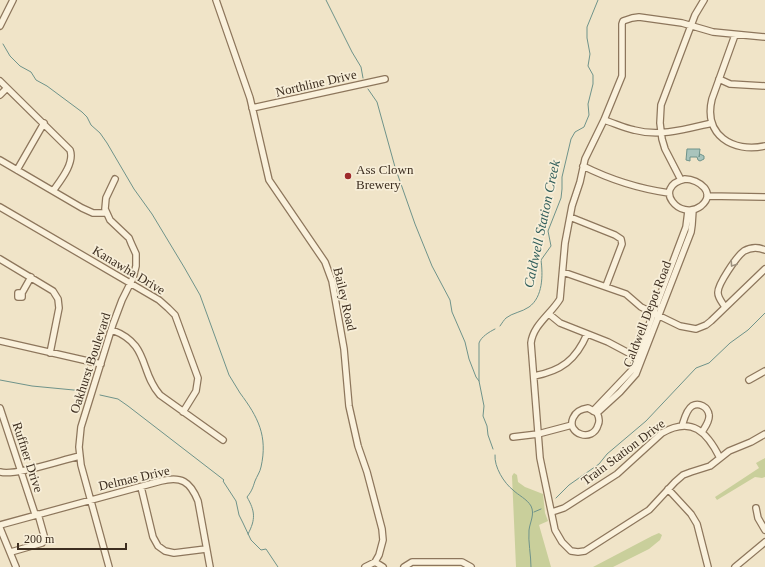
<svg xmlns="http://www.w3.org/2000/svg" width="765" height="567" font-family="'Times New Roman',serif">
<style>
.green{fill:#c9cf9b}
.water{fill:#a9c4bc;stroke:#6f938a}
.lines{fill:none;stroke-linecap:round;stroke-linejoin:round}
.stream{stroke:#6f938a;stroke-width:1}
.minor-casing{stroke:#8d765c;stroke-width:8}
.minor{stroke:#faf1dc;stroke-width:5.5}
.oneway{stroke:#9c907e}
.poi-dot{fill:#9e2a2b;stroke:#f7eed8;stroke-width:1.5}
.labels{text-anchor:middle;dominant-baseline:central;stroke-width:3.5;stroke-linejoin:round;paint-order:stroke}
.street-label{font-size:13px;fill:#3d2e20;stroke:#f7eed8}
.poi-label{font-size:13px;fill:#3d2e20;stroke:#f7eed8;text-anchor:start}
.water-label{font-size:14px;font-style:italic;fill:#2f5d5a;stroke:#f7eed8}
</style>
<rect width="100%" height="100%" fill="#f0e4c8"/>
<path class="green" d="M765,458V477L762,478L755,477L717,500L715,497L759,468L756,463Z
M514,473L517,475L518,482L525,487L543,494L545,513L548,521L539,525L551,567H516L512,476Z
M659,533L662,535L660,540L649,549L613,567H593L652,536Z"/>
<path class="water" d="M687,149H700L699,157L700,154L704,156V159L700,161L698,160L697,157H690V161L686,160Z"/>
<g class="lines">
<path class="stream" d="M326,0L352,52L361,67L363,78
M3,44L10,56L20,66L31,72L36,80L47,86L82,112L87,117L91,125L100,133L107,143L134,189L152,214L184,267L200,295L229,375C233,381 236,387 240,393C258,417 268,436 261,467C260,472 257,476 255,481C253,487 252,491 247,497C255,511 256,519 248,534
M368,89L377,102L395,167L415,224L432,266L450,300L452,312L465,342L469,359L476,377L479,381
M500,326C502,323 504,320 506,318C512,313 522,312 529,307C543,297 543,275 541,260L551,246L548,231L561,198L562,189V177L571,139L575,132L584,127L589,115L588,104L593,84V75L588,66L590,54L587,38V27L598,0
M0,380L32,386L84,391
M100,395L118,399L128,406L224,480L223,481L236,501L239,515L243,523L251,540L261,550L266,549L278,567
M493,449L488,435L487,426L483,416L484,406L479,381V343C481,337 489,332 495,329
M495,455C494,467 504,483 513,490C518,495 527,499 531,506C535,514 530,522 529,530C528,542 531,555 531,567
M556,498L569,485L599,464L607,454L646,421L696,368L709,363L730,343L748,330L765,313
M534,512L541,509"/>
<g class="minor-casing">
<path id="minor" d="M216,0L250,98L269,180L325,262L332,281L344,349L349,406L358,446L367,472L382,529L383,540L379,555L375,562L365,567
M0,26L13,0
M735,35L712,99C703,135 733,153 765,146
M765,37L713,32L682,23L639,17L632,18L623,21L622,24V76L604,120L585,159L580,182L572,206L565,243L560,299C551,314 533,325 531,343L540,458L555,530L562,542L571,551L578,552L585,551L649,510L675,482L683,475L691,472L710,466L729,451L751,442L765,434
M719,79L730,84L765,86
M0,81L70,150C75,163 60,181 53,191
M0,95L7,88
M252,108L385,79
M604,120C614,123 624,128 634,130C660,137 686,129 712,123
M0,160L82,208L93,213H106
M583,166C609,179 641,189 669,193
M17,170L44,123
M685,179C699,179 717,193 701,206C680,222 651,187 685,179Z
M681,180L665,149L662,139L660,123L661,105L695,15L704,0
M707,196L765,197
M0,207L159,300L168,308L175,315L198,378L196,391L183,412
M570,217L615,235L621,239L622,244L606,286
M0,259L53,291L58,299L59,308L50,353
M563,272L626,294L641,307L680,326L696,329L706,325L711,321L765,269
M22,293V297H18V293H22L31,277
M725,307C722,302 718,298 718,293C717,285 737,256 744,251C751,247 758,247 765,250
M549,314L560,323L608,342L640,359
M112,330C150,344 139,371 160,395L223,440
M0,341L101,364
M534,376C561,371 576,360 587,334
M749,380L765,371
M0,408L35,514
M588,408L597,413C599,417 600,421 598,425C593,443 566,434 573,418C576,411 581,409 588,408Z
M593,411L632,370L686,227L688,211
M597,413L620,392L636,374L691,232L692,225L693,210
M682,426C684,420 686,410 692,406C699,402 708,407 709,415C710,421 705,427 702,432
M513,437L538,434L572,425
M0,472C16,476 61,460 80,456
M141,487L153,537L158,546L165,551L174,553L206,549
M668,489L691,514L697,524L708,567
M756,508L758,518L765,530
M552,512L564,508L617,474L662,433C692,416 707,432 720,458
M0,525L161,481C181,476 190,481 198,501L210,567
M0,528L16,567
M11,552L42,543L45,539L38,514
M375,562L383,567
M109,567L81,465L79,447L81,427L113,324L122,300L133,278L136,266V254L131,243L129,238L110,220L105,209L106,198L115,179
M404,567L412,562H462L471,567
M735,567L765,542"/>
</g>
<use href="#minor" class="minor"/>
</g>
<defs><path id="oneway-chevron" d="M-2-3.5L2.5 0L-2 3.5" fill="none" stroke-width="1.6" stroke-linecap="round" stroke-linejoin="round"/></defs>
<use class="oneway" href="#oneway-chevron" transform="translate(733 264) rotate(124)"/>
<circle class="poi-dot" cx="348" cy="176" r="4"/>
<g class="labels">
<g class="street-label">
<text transform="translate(316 83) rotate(-13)">Northline Drive</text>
<text transform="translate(129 270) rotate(31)">Kanawha Drive</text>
<text transform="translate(345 299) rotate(77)">Bailey Road</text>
<text transform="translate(647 314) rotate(-69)">Caldwell Depot Road</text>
<text transform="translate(90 363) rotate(-72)">Oakhurst Boulevard</text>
<text transform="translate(623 452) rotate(-37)">Train Station Drive</text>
<text transform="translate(28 457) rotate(72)">Ruffner Drive</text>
<text transform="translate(134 478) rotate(-13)">Delmas Drive</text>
</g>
<g class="poi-label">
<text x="356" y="169">Ass Clown<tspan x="356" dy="15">Brewery</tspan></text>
</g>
<g class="water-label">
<text transform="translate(542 224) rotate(-78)">Caldwell Station Creek</text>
</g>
</g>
<path d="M18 543v6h108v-6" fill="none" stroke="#3d2e20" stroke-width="2"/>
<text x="24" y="543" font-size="12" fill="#3d2e20" stroke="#f7eed8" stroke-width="3" paint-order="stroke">200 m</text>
</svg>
